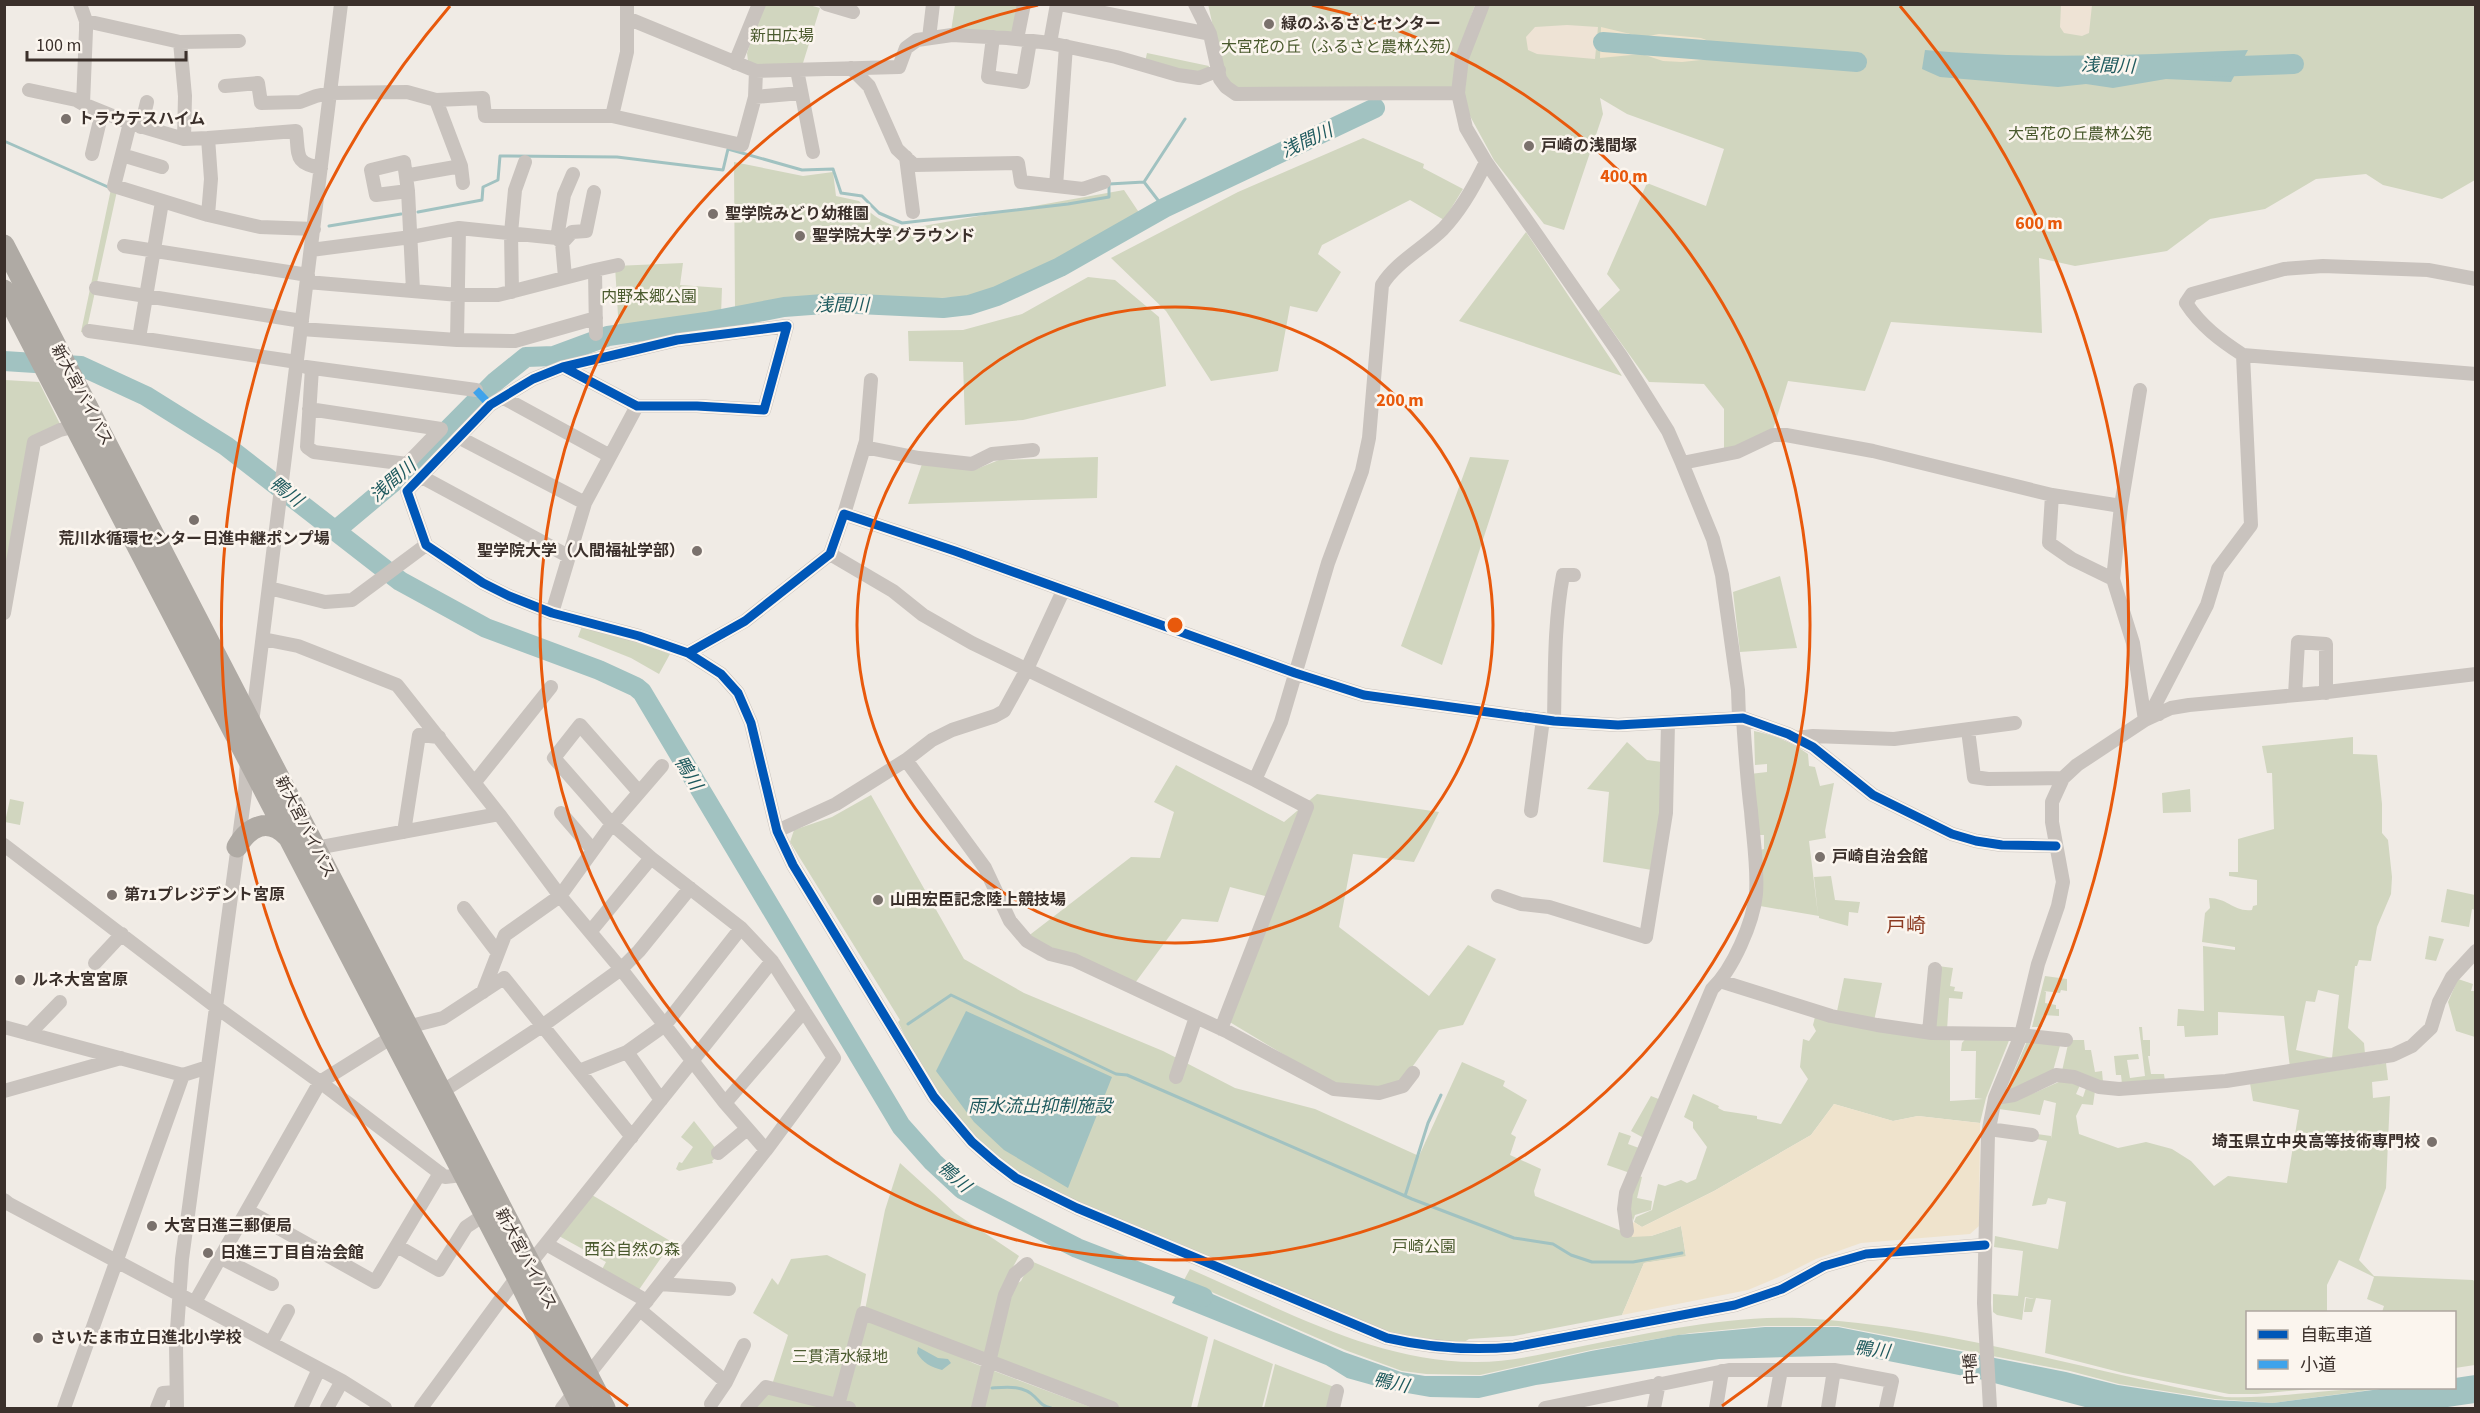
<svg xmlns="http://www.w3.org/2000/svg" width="2480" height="1413" font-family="'Source Sans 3','Noto Sans JP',sans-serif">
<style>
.green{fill:#d1d6bf;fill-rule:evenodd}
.sand{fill:#efe3cc}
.plaza{fill:#eee3d5}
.water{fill:#a1c2c1}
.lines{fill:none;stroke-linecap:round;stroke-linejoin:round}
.stream{stroke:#a1c2c1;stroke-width:3}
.river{stroke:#a1c2c1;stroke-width:20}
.minor{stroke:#c9c3be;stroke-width:14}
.highway{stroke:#afaaa4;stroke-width:21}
.quiet{stroke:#3fa3eb;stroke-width:8;stroke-dasharray:15 8;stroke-linecap:butt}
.cycleway-casing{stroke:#fbf5ee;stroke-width:13}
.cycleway{stroke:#0057b8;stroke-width:9}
.ring{fill:none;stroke:#e8590c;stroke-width:3}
.poi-dot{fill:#7a716c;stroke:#fbf5ee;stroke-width:2}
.labels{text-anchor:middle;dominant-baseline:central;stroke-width:5;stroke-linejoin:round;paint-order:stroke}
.poi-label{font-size:16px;font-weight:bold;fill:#3b302b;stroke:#fbf5ee;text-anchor:start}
.park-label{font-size:16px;fill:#4a5a2e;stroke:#fbf5ee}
.street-label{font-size:16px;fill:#3b302b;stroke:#fbf5ee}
.water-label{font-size:18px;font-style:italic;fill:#1f5a5e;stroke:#fbf5ee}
.quarter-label{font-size:20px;fill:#8c3b22;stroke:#fbf5ee}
.centre{fill:#e8590c;stroke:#fbf5ee;stroke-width:3}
.ring-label{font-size:18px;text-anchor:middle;font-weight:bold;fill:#e8590c;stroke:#fbf5ee;stroke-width:5;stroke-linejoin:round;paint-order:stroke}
</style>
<rect width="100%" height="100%" fill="#f0ebe5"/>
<path class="green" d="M1208,4L1475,5L1456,60L1453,88L1238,90L1225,81Z
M763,5H809L820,8L803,63L756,65L748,61L747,53Z
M955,5H1019L1013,32L951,31Z
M1489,5H2475V180L2442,199L2383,185L2366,174L2316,179L2265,209L2210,219L2167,251L2075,266L2039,258L2042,333L1891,322L1865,391L1788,381L1773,430L1724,451V409L1704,384L1649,382L1598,311L1620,290L1607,274L1647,183L1706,206L1724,149L1627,114L1600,98L1603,114L1564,230L1544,224L1494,160L1464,105L1467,59Z
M1147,53L1209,66L1207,72L1191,75L1145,62Z
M1363,138L1424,164L1423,168L1463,189L1444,220L1410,200L1322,245L1318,254L1341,272L1317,312L1290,306L1278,371L1211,381L1166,311L1111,258L1238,192Z
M734,162L803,176L833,172L836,196L859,201C873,218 891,228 912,228L1124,190L1140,214L1034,275L966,297L909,299L825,295L735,309Z
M111,189L117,191L86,333L81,332Z
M1526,232L1622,376L1459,321Z
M683,263L680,285L722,288L721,315L693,321L619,332L615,266Z
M1088,277L1115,280L1159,317L1166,386L1023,420L965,425L963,362L909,361L908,331L963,330L1022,314Z
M5,380L39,382L61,426L30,441L7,567L5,570Z
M1098,457L1097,498L908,504L922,464L974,470L999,460Z
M1470,457L1509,460L1442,665L1401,646Z
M1780,576L1797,648L1740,652L1733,592Z
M582,626L635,641L670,654L659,674L631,658L578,637Z
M1754,731C1774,735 1791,742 1808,754L1809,766L1815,767L1820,786L1834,783L1825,831L1826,838L1809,841L1818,915L1814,877L1831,876L1835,900L1860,902L1858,913L1849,912L1848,926L1819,918V916L1760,906V850L1764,849V835H1757L1750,774L1767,772V764L1755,765Z
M2353,737V754L2377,755L2382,804V833L2388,840L2392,877L2391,894L2377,927L2371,961L2359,960L2357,966H2355L2348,1028L2364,1043L2365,1054L2290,1068L2284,1016L2218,1012V1035L2185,1037L2184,1026H2177L2178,1009L2204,1011L2203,946L2235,950V947L2202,942L2205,913L2210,908L2209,898C2228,898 2233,912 2252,910L2253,906L2257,905V880L2229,876V872H2238V839L2274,829L2272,773H2267L2262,746ZM2318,990L2339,995L2332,1058L2296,1050L2306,1001L2315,1002Z
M1627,742L1647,760L1662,762L1663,813L1652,870L1603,862L1609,792L1587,789Z
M1176,765L1284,822L1317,794L1439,812L1414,862L1353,854L1339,927L1429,996L1468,945L1496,959L1463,1025L1439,1030L1402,1081L1380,1089L1336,1086L1228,1021L1269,897L1230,887L1218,922L1182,919L1135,983L1027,937L1131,857L1160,858L1174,812L1154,802Z
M2190,789L2191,812L2163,813L2162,793Z
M871,795L964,959L1024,993L1163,1051L1235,1088L1315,1109L1419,1156L1462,1062L1505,1081L1503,1086L1527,1100L1511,1134L1516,1137L1510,1155L1541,1169L1534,1191L1535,1196L1624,1232L1651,1236L1681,1226L1686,1257L1644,1263L1622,1315L1514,1336L1469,1339L1461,1344L1387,1332L1358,1322L1028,1180C999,1159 968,1135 947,1106C929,1079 912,1051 898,1022L900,1020L790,842L794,830L832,817Z
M10,799L24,802L20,825L5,822Z
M2447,889L2475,895V910L2472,909L2469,927L2441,922Z
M2429,936L2444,939L2436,961L2425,959Z
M1938,966L1953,968L1950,986L1955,987L1954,991L1963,992L1962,999L1949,998L1947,1030H1934Z
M2045,976L2067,979V991L2061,990L2060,993L2044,991L2046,992L2045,1003L2056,1005V1009H2059V1016L2043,1015L2042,1027H2032Z
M1844,978L1882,983L1874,1021L1836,1016Z
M2458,979L2473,984L2471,991H2475V1037L2456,1031L2448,1002Z
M1816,1013L1950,1036V1101L1983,1099L1975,1098L1976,1051H1961L1962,1043L1968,1036L2010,1038L1986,1098L1980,1123L1918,1116L1893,1121L1834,1104L1811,1135L1714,1191L1642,1227L1634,1222L1636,1217L1652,1210L1658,1184L1665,1186L1681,1180L1687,1183L1696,1179L1707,1147L1693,1128V1122L1684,1117L1693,1094L1719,1106L1718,1108L1724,1111L1757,1116V1119L1781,1124L1808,1079L1800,1067L1803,1039L1809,1041L1816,1031L1813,1025Z
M2139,1027H2142L2143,1040H2150V1056H2148L2151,1074H2164L2165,1081L2122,1084L2121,1075H2116L2114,1056L2138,1054L2139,1059L2127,1060L2130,1078L2145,1076Z
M2028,1039L2061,1042L2053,1071L2011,1090L2008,1086Z
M2069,1040H2084L2085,1050H2091L2095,1072L2102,1071L2103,1082L2062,1071Z
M2386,1063L2388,1080L2372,1082L2373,1098L2390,1096L2386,1188L2359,1260L2374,1276L2473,1280L2476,1283L2475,1365L2455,1368L2454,1312H2382L2384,1306L2367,1299L2374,1277L2339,1260L2327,1285V1312H2248V1388H2321L2257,1394H2229L2123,1373L2045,1353L2051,1300L2036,1298L2032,1312H2024L2026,1298L2035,1299L2025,1297L2022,1320L1997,1315L1993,1312V1294L2018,1296L2023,1251L1994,1247L1995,1236L2058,1249L2066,1202L2048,1198L2046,1204L2032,1206L2047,1141L2036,1139L2037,1134L2051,1136V1139L2056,1103L2044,1100L2040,1115L1999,1109L2001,1103L2034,1093L2061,1081L2080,1085L2076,1094L2083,1097L2086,1088L2095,1091L2093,1105L2082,1104L2076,1116L2079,1134L2118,1148L2146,1142L2172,1149L2191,1161L2214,1186L2228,1176L2287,1183L2299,1110L2253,1101L2250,1083Z
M1651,1096L1661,1100L1647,1134L1642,1137L1631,1131Z
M694,1121L720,1154L712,1161L713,1163L679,1171L676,1169L679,1162L682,1163L693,1147L681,1137Z
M1619,1132L1631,1136L1628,1144L1639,1148L1630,1173L1607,1165Z
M900,1163L955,1213L1019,1256L1007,1278L986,1351L981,1356L865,1310L885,1210Z
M1636,1175L1642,1177L1637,1198L1652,1201L1651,1210L1635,1215L1633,1221L1628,1204Z
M592,1195L672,1242L636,1294L600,1273L606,1262L559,1236Z
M827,1255L866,1274L859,1314L946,1349L973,1363L1093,1408H752L772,1385L788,1335L753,1313L772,1278L778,1285L791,1259Z
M1031,1261L1208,1337L1191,1408H1117L992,1363L1013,1286L1021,1281Z
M1190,1269C1280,1308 1377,1363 1477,1362C1509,1362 1542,1354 1573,1348C1645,1334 1725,1315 1800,1318C1941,1325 2086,1371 2225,1397C2279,1399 2331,1388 2384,1388L2273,1403L2215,1399L2119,1384L2070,1371L1838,1326H1765L1691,1333L1591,1350L1480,1375L1426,1374L1402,1371L1345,1350L1184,1280Z
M1214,1339L1273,1364L1262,1408H1197Z
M1275,1364L1334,1387L1329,1408H1264Z"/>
<path class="sand" d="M1601,27L1643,37L1659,34L1701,38L1730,49L1729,57L1682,62L1663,61L1642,54L1600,58Z
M1834,1104L1893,1121L1918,1116L1980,1123L1979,1226L1970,1234L1861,1243L1816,1259L1786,1274L1748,1290L1622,1315L1644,1263L1686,1256L1681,1226L1651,1236L1632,1237L1630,1226L1634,1222L1642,1227L1714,1191L1811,1135Z"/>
<path class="plaza" d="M2061,5H2092L2089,33L2082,36L2064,33L2060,27Z
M1567,25L1598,27L1595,59L1537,54L1528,50L1526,37L1535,27Z"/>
<path class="water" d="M1925,50C2033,60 2141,55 2248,50L2231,82L2166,79L2113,88L2086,84L2058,87L1940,77L1922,69Z
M966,1011L1112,1077L1068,1188L1004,1150L974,1122L936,1071Z
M1183,1281L1344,1352L1401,1372L1425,1376H1481L1591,1351L1678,1335L1765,1327H1838L2066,1372L2118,1385L2215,1400L2273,1403L2388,1388H2454L2455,1378L2475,1375V1403L2441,1408L2085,1407L1979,1379L1858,1355L1719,1359L1536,1385L1479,1398L1430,1397L1390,1390L1347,1378L1326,1365L1172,1303Z
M918,1347L938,1358L948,1359L951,1363L942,1370C931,1367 923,1363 917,1353Z"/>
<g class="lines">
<path class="stream" d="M4,141L108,187
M1144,182L1185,119
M418,212L482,200L483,187L498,180L500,156L617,157L723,170L728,149L802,170L833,169L841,193L862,196L879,213L902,223L1068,204L1109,197V184L1144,182L1164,208
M329,226L401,214
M908,1024L951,995L1116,1074L1127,1075L1412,1199L1514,1238L1553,1244L1571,1255L1592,1262H1633L1682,1253
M1405,1196L1428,1123L1441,1095
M992,1388C1007,1387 1023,1385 1035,1397C1040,1402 1042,1406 1051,1408"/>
<path class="river" d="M1603,42L1857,62
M2213,67L2294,64
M4,361L81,366L146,396L226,446L400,581L486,628L599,670L636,687L642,692L901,1126L933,1162L962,1189L1077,1248L1203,1297
M336,530L409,469L495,382L526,357L554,356L608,336L706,322L784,307L837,303L943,308L969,305L997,296L1060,267L1164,208L1375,108"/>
<path class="minor" d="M80,4L86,21V30L83,104L130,123L114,186L208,215L260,227L314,229
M826,4L853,12
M1059,4L1210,34
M1195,4L1210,34L1220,79L1226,87L1236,94L1458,93
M1483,4L1462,58L1458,93L1466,128L1486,162L1621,356L1668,431L1682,463L1713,539L1722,575L1738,690L1739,718
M627,18L756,71L899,67L906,48L917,40L952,35L1007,38L1050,43L1116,57L1178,75L1199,78L1219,70
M86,21L180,42L239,41
M993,37L988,77L1023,82L1030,41
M929,38L933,4
M1017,39L1024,4
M180,42L185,96L184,139
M1050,43L1057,4
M735,63L759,4
M851,68L869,86L897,149L914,165L1018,163L1021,182L1083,189L1104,182
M797,70L813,152
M225,86L258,83L261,103L300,102L316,96L330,93L407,92L436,100L483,98L485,116H612L627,52V4
M29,90L76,100L83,104
M755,97L801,93
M436,100L461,166L463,183
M612,116L742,145L755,97L756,71
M130,123L184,139L208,138L211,179L208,215
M141,127L147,102
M208,138L296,131C299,156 294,163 321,168
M92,154L102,112
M122,155L162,167
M906,157L913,212
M410,175L461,166
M1056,186L1066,46
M408,191L376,195L371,170L404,162L408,191L413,290
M162,202L139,338L297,362
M557,238L564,195L573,174
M562,243L572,232L586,231L594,192
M124,246L308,275
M311,250L411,237L459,228L557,238L562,243L565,277
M595,270L618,265
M307,282L459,295H498L595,270L596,334
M96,288L302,321
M512,292L511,233L515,190L525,162
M301,329L457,340L515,341L596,318
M89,331L139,338
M457,340L459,228
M2243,355C2220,340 2201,326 2186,303L2192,294L2284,269L2323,266L2428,270L2476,279
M306,367L476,390
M563,367L637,406H697L764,410L787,326L677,340L563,367L533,379L490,405L407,491L426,545L483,583L509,596L552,613L639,636L688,653L721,674L738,693L751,723L777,831L793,865L934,1097L972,1142L995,1162L1016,1178L1077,1208L1387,1338C1430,1348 1470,1351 1514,1347L1735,1305L1782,1289L1824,1266L1866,1254L1985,1245
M2140,390L2121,506L2113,579L2133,643L2145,720
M502,397L610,456
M309,409L441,429L407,464L314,452L307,447L312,368
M460,438L585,503
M864,447L919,458L972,464L992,454L1033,450
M1682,463L1737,452L1773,435H1786L1873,451L2052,495L2121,506
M422,477L568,556
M2052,495L2049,543L2072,559L2113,579
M844,514L866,441L871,380
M830,554L893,591L923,615L972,643L1255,780L1281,722L1328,563L1362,471L1369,438L1382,285C1396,262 1424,248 1443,229C1461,210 1475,185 1486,162
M269,588L325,602L352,600L426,545
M4,613L34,442L60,430L77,426
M552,613L585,503L637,406
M263,639L298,646L397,685L499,814L316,848
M688,653L745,621L830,554L844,514L955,551L1295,673L1364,695L1554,721L1618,725L1743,718L1788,734L1813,747L1873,795L1952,834L1976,841L2002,845L2056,846
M2295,695L2298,642L2326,644V693
M2159,714L2155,705L2207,605L2218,569L2251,525L2243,355L2476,374
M1554,721C1555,672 1554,623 1563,575H1574
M252,723L341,4
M1968,730L1974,777L1988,779L2063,778
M1796,738L1813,736L1894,739L2015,723
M906,760L985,868L1010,921L1027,941L1050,954L1074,960L1228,1032L1334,1089L1379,1093L1403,1086L1413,1073
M475,782L551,687
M1531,811L1543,719
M561,813L593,850
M499,814L560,896L621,969L725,1103L766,1150L834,1058L772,961L741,928L651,858L612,824L554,758L580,725L639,792
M777,831L836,804L906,760L932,740L952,730L995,716L1004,711L1026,671L1063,591
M404,832L419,735L439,737
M4,845L216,1007L320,1082L445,1177L462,1175
M1498,896L1521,904L1549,907L1646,937L1666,813L1668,723
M464,908L498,953
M590,932L651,858
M95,963L122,934
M1720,981L1831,1016L1877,1025L1932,1033L2012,1034L2066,1040
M483,992L505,935L560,896L612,824L662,766
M4,1027L183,1075
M407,1027L443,1018L504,978L632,1137
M1221,1029L1307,807L1255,780
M1929,1032L1935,969
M29,1034L60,1002
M627,1052L661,1100
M579,1071L627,1052L665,1025L741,928
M1176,1077L1196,1017
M4,1091L121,1058
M440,1093L542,1026L621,969L639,951L690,888
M1995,1098L2014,1095L2056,1075L2074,1077L2099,1087L2119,1089L2226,1081L2393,1055L2412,1046L2431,1028L2439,1002L2452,977L2476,951
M725,1103L804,1011
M1989,1129L2032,1135
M718,1153L747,1129
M4,1200L9,1204L342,1381L385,1408
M248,1211L375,1282L440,1173
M1627,1231L1624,1209L1626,1193L1712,989C1733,969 1753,923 1756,894C1758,867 1753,837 1751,811C1747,780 1745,749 1743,718
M546,1244L647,1301
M397,1246L439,1270L466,1227L484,1215
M221,1258L272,1284
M529,1265L772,961
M660,1284L729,1289
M195,1302L320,1082L392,1037
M640,1310L726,1382
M271,1343L288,1311
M711,1404L726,1382L744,1345
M838,1405L863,1313L1112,1408
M64,1408L183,1075L208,1067
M157,1408L163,1393L176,1392
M177,1408L176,1344L182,1259L245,793L247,760
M301,1408L319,1369
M327,1408L342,1381
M421,1408L517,1277
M562,1408L766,1150
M747,1408L766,1387L849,1408
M978,1408L1005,1295L1015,1274L1027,1264
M1333,1408L1337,1391
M1545,1408L1729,1370H1834L1892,1381L1886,1408
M1654,1408L1659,1383
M1716,1408L1722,1371
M1774,1408L1781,1370
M1828,1408L1834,1370
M1990,1408L1984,1303L1988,1134L1995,1098L2021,1035L2038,964L2058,906L2063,882L2052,822V802L2063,778L2077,765L2145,720L2171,708L2189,705L2319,693L2476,674"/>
<path class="highway" d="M4,245L605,1408
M4,290L517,1277L582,1408
M237,847C249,826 268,817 287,836"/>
<path class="quiet" d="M476,390L490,405"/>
<g class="cycleway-casing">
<path id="cycleway" d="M563,367L637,406H697L764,410L787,326L677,340L563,367L533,379L490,405L407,491L426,545L483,583L509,596L552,613L639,636L688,653L721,674L738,693L751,723L777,831L793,865L934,1097L972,1142L995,1162L1016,1178L1077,1208L1387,1338C1430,1348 1470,1351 1514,1347L1735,1305L1782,1289L1824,1266L1866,1254L1985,1245
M688,653L745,621L830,554L844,514L955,551L1295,673L1364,695L1554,721L1618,725L1743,718L1788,734L1813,747L1873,795L1952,834L1976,841L2002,845L2056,846"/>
</g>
<use href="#cycleway" class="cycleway"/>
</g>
<g class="ring">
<circle cx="1175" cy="625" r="318"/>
<path d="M1312 5A635 635 0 1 1 1038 5"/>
<path d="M628 1406A953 953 0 0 1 450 6M1900 6A953 953 0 0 1 1722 1406"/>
</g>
<g class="poi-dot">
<circle cx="1269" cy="24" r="6"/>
<circle cx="66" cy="119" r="6"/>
<circle cx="1529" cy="146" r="6"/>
<circle cx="713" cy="214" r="6"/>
<circle cx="800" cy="236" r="6"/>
<circle cx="194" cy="520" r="6"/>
<circle cx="697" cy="551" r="6"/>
<circle cx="1820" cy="857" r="6"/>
<circle cx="112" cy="895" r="6"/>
<circle cx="878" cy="900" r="6"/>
<circle cx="20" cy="980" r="6"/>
<circle cx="2432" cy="1142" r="6"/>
<circle cx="152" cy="1226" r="6"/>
<circle cx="208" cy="1253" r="6"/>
<circle cx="38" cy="1338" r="6"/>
</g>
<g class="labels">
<g class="poi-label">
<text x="1281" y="24">緑のふるさとセンター</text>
<text x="78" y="119">トラウテスハイム</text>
<text x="1541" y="146">戸崎の浅間塚</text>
<text x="725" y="214">聖学院みどり幼稚園</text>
<text x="812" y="236">聖学院大学 グラウンド</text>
<text x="194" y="539" text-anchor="middle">荒川水循環センター日進中継ポンプ場</text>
<text x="685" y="551" text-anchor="end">聖学院大学（人間福祉学部）</text>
<text x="1832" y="857">戸崎自治会館</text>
<text x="124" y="895">第71プレジデント宮原</text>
<text x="890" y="900">山田宏臣記念陸上競技場</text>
<text x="32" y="980">ルネ大宮宮原</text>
<text x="2420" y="1142" text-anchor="end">埼玉県立中央高等技術専門校</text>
<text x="164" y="1226">大宮日進三郵便局</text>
<text x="220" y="1253">日進三丁目自治会館</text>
<text x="50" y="1338">さいたま市立日進北小学校</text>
</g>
<g class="park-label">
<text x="782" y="36">新田広場</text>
<text x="1341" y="47">大宮花の丘（ふるさと農林公苑）</text>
<text x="2080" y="134">大宮花の丘農林公苑</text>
<text x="649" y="297">内野本郷公園</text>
<text x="1424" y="1247">戸崎公園</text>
<text x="632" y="1250">西谷自然の森</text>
<text x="840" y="1357">三貫清水緑地</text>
</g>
<g class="street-label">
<text transform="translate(82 395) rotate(62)">新大宮バイパス</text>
<text transform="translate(305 827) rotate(63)">新大宮バイパス</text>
<text transform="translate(526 1259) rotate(62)">新大宮バイパス</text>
<text transform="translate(1971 1369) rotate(-94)">中橋</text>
</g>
<g class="water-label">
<text transform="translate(2108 66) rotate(2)">浅間川</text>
<text transform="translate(1307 141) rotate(-25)">浅間川</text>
<text x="842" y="305">浅間川</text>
<text transform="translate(393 481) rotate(-41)">浅間川</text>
<text transform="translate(286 492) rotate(38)">鴨川</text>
<text transform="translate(688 773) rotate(59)">鴨川</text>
<text x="1040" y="1106">雨水流出抑制施設</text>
<text transform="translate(954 1177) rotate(41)">鴨川</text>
<text transform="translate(1872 1350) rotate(7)">鴨川</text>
<text transform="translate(1391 1383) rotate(12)">鴨川</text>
</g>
<g class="quarter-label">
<text x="1906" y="926">戸崎</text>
</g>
</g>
<circle cx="1175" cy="625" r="9" class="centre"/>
<g class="ring-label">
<text x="1624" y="182">400 m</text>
<text x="2039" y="229">600 m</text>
<text x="1400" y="406">200 m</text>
</g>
<rect width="2480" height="1413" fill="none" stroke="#3b302b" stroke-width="12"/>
<rect x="2246" y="1311" width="210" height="78" fill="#fbf5ee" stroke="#aea6a0" stroke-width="1.5"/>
<rect x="2258" y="1330" width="30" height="9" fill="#0057b8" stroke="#aea6a0" stroke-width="1.5"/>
<text x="2300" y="1341" font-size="18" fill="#3b302b">自転車道</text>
<rect x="2258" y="1360" width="30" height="9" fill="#3fa3eb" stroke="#aea6a0" stroke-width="1.5"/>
<text x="2300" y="1371" font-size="18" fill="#3b302b">小道</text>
<path d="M27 51v9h159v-9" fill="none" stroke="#3b302b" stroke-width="3"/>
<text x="36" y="51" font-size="18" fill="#3b302b" stroke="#fbf5ee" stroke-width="4.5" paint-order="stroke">100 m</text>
</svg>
